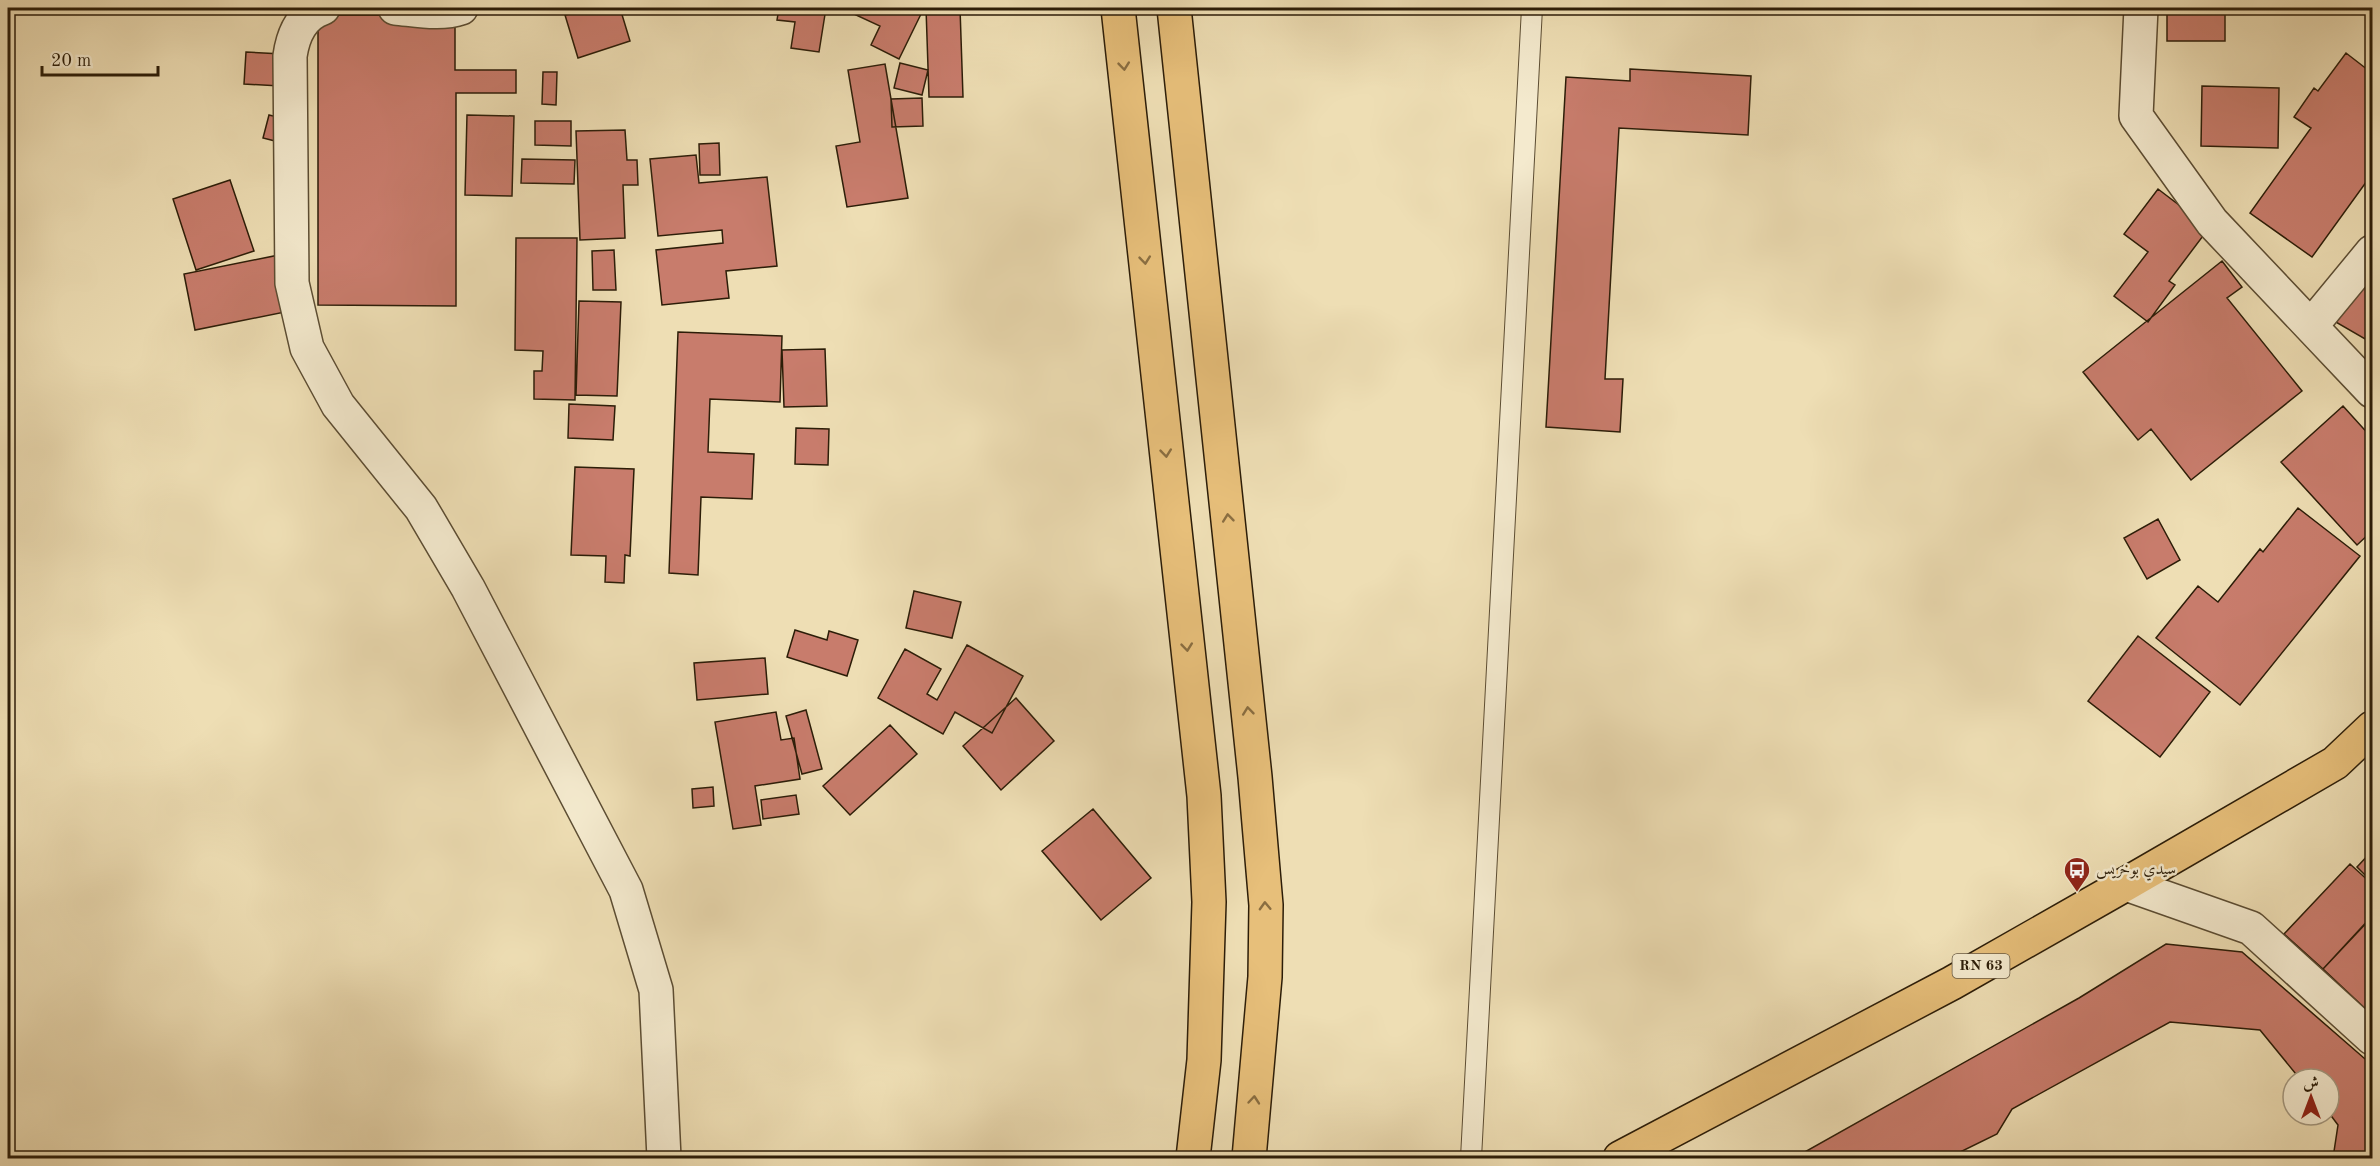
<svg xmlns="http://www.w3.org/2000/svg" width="2380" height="1166" font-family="'Old Standard TT',Amiri,serif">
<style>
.building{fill:#c87c6c;stroke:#2c1d08;stroke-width:1.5}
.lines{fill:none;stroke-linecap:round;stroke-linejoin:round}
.service-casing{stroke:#5c4d33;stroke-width:22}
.minor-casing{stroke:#5c4d33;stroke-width:36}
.primary-casing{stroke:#2c1d08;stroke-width:36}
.trunk-casing{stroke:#2c1d08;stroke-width:36}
.service{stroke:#f4eace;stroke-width:20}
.minor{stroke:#f4eace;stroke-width:33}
.primary{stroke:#e7bf7a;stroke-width:33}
.trunk{stroke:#e7bf7a;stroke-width:33}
.oneway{stroke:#8a6e41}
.labels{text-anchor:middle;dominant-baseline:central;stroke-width:5;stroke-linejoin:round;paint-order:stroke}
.shield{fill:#f4eace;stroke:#685a43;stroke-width:1.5}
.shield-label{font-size:15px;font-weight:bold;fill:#2c1d08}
.poi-label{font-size:16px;fill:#2c1d08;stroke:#f4eace;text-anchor:start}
</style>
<rect width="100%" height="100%" fill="#eedeb4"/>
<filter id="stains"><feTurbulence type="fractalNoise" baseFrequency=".00333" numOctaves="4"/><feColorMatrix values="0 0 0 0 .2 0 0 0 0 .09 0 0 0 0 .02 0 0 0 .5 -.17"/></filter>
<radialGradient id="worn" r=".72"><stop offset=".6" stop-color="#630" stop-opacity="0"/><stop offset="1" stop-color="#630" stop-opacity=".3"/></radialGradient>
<path class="building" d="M591,8H620L630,41L578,58L565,15Z
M779,8H826L819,52L791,48L795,22L777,20Z
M841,8H918L923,10L899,59L871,45L880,26Z
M926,8H960L963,97H929Z
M2167,8H2225V41H2167Z
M318,15H455V70H516V93H456V306L318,305Z
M246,52L282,54L280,86L244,84Z
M2346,53L2368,70L2372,64V174L2312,257L2250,213L2311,128L2294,117L2314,88L2318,91Z
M900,63L928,70L922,95L894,88Z
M885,64L908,198L847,207L836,146L860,142L848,70Z
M1630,69L1751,76L1748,135L1619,128L1605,379H1623L1620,432L1546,427L1566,77L1630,81Z
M543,72H557L556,105L542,104Z
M2202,86L2279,88L2278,148L2201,146Z
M922,98L923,126L892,127L891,99Z
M269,115L290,120L283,143L263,138Z
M467,115L514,116L512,196L465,195Z
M535,121H571V146L535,145Z
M625,130L627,160H637L638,185H623L625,238L580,240L576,131Z
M719,143L720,175H700L699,144Z
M696,155L699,183L767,177L777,266L726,271L729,298L662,305L656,250L723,243L722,230L658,236L650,159Z
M522,159L575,160L574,184L521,183Z
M230,180L254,251L196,270L173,199Z
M2158,189L2209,228L2169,281L2175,285L2148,322L2114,296L2148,252L2124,234Z
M516,238H577L575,400L534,399V371H542L543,351L515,350Z
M614,250L616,290H593L592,251Z
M279,255L290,311L195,330L184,274Z
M2372,255V343L2334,321Z
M2222,261L2242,287L2227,298L2302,391L2191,480L2151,429L2138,440L2083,372Z
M579,301L621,302L617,396L576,395Z
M678,332L782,336L780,402L710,399L708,452L754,454L752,499L701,497L698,575L669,573Z
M825,349L827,406L784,407L782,350Z
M569,404L615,406L613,440L568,438Z
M2343,406L2372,438V531L2357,545L2281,462Z
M796,428L829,429L828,465L795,464Z
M575,467L634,469L630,556L625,555L624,583L605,582L606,556L571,555Z
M2298,508L2360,556L2240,705L2156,638L2198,586L2218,602L2260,549L2263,552Z
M2158,519L2180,560L2147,579L2124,538Z
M914,591L961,602L952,638L906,628Z
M795,630L827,640L829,631L858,640L847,676L787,657Z
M2138,636L2210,692L2160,757L2088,701Z
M967,645L1023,676L992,733L955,712L943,734L878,698L905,649L941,669L927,694L937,700Z
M765,658L768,694L697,700L694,663Z
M1016,698L1054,741L1001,790L963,746Z
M806,710L822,769L802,774L786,716Z
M776,712L781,740L794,738L800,779L755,786L761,825L733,829L715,722Z
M890,725L917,754L850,815L823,786Z
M713,787L714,806L693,808L692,789Z
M796,795L799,814L763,819L761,800Z
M1093,809L1151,878L1101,920L1042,851Z
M2372,851V882L2357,867Z
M2350,864L2372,884V916L2323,969L2284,934Z
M2372,917V1015L2323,969Z
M2166,944L2242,952L2372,1065V1158H2333L2338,1125L2329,1113V1079H2300L2260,1030L2170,1022L2012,1109L1997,1134L1948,1158H1794L2079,998Z"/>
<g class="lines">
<g class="service-casing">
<path id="service" d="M1471,1158L1532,8"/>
</g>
<g class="minor-casing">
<path id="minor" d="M323,8C301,15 293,35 290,56L292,283L307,348L338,405L421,508L468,588L626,890L656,990L664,1158
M395,8C417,10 441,15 461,8
M2141,8L2136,116L2212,222L2372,391
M2311,326L2372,252
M2126,884L2251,928L2372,1038"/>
</g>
<g class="primary-casing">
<path id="primary" d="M1620,1158L1952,983L2126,884L2335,763L2372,728"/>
</g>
<g class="trunk-casing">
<path id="trunk" d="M1118,8L1204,796L1209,902L1204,1060L1193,1158
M1174,8L1255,777L1266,905L1265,977L1249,1158"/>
</g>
<use href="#service" class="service"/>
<use href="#minor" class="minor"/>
<use href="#primary" class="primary"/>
<use href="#trunk" class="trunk"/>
</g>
<defs><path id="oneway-chevron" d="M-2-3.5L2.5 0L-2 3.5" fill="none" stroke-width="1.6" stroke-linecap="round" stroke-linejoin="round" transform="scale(1.5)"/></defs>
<g class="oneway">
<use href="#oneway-chevron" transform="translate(1124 66) rotate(84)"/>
<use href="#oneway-chevron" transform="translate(1145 260) rotate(84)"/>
<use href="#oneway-chevron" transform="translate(1166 453) rotate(84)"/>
<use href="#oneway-chevron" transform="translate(1228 518) rotate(-96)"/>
<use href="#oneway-chevron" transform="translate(1187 647) rotate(84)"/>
<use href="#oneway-chevron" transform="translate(1248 711) rotate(-96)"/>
<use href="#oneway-chevron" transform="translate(1265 906) rotate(-92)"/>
<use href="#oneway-chevron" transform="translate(1254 1100) rotate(-85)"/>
</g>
<defs>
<g id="bus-pin" transform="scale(1.35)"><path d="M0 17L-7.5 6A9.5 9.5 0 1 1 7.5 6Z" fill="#8f2418" stroke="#f4eace"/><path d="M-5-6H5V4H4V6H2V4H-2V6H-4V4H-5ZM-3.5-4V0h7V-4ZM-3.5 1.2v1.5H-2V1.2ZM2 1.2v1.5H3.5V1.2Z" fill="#fff"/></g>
</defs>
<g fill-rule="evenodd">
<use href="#bus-pin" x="2077" y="870"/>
</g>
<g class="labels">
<rect class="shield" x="1952.5" y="954" width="57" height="24" rx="4.5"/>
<g class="shield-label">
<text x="1981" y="966">RN 63</text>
</g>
<g class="poi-label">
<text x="2096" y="870">سيدي بوخريس</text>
</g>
</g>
<rect width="2380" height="1166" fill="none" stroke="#eedeb4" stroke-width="30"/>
<rect x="9" y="9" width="2362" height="1148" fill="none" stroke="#2c1d08" stroke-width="3"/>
<rect x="15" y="15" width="2350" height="1136" fill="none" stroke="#2c1d08" stroke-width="1.5"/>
<g transform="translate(2311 1097)"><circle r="28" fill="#f4eace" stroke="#a4987f" stroke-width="1.5"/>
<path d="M0-4.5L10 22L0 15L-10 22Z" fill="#8f2418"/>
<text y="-9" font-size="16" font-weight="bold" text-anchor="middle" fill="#2c1d08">ش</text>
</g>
<path d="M42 66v9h116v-9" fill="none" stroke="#2c1d08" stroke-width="3"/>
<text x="51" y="66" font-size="18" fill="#2c1d08" stroke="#f4eace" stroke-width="4.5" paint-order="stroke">20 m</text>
<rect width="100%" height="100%" filter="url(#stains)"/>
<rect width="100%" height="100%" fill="url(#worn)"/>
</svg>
